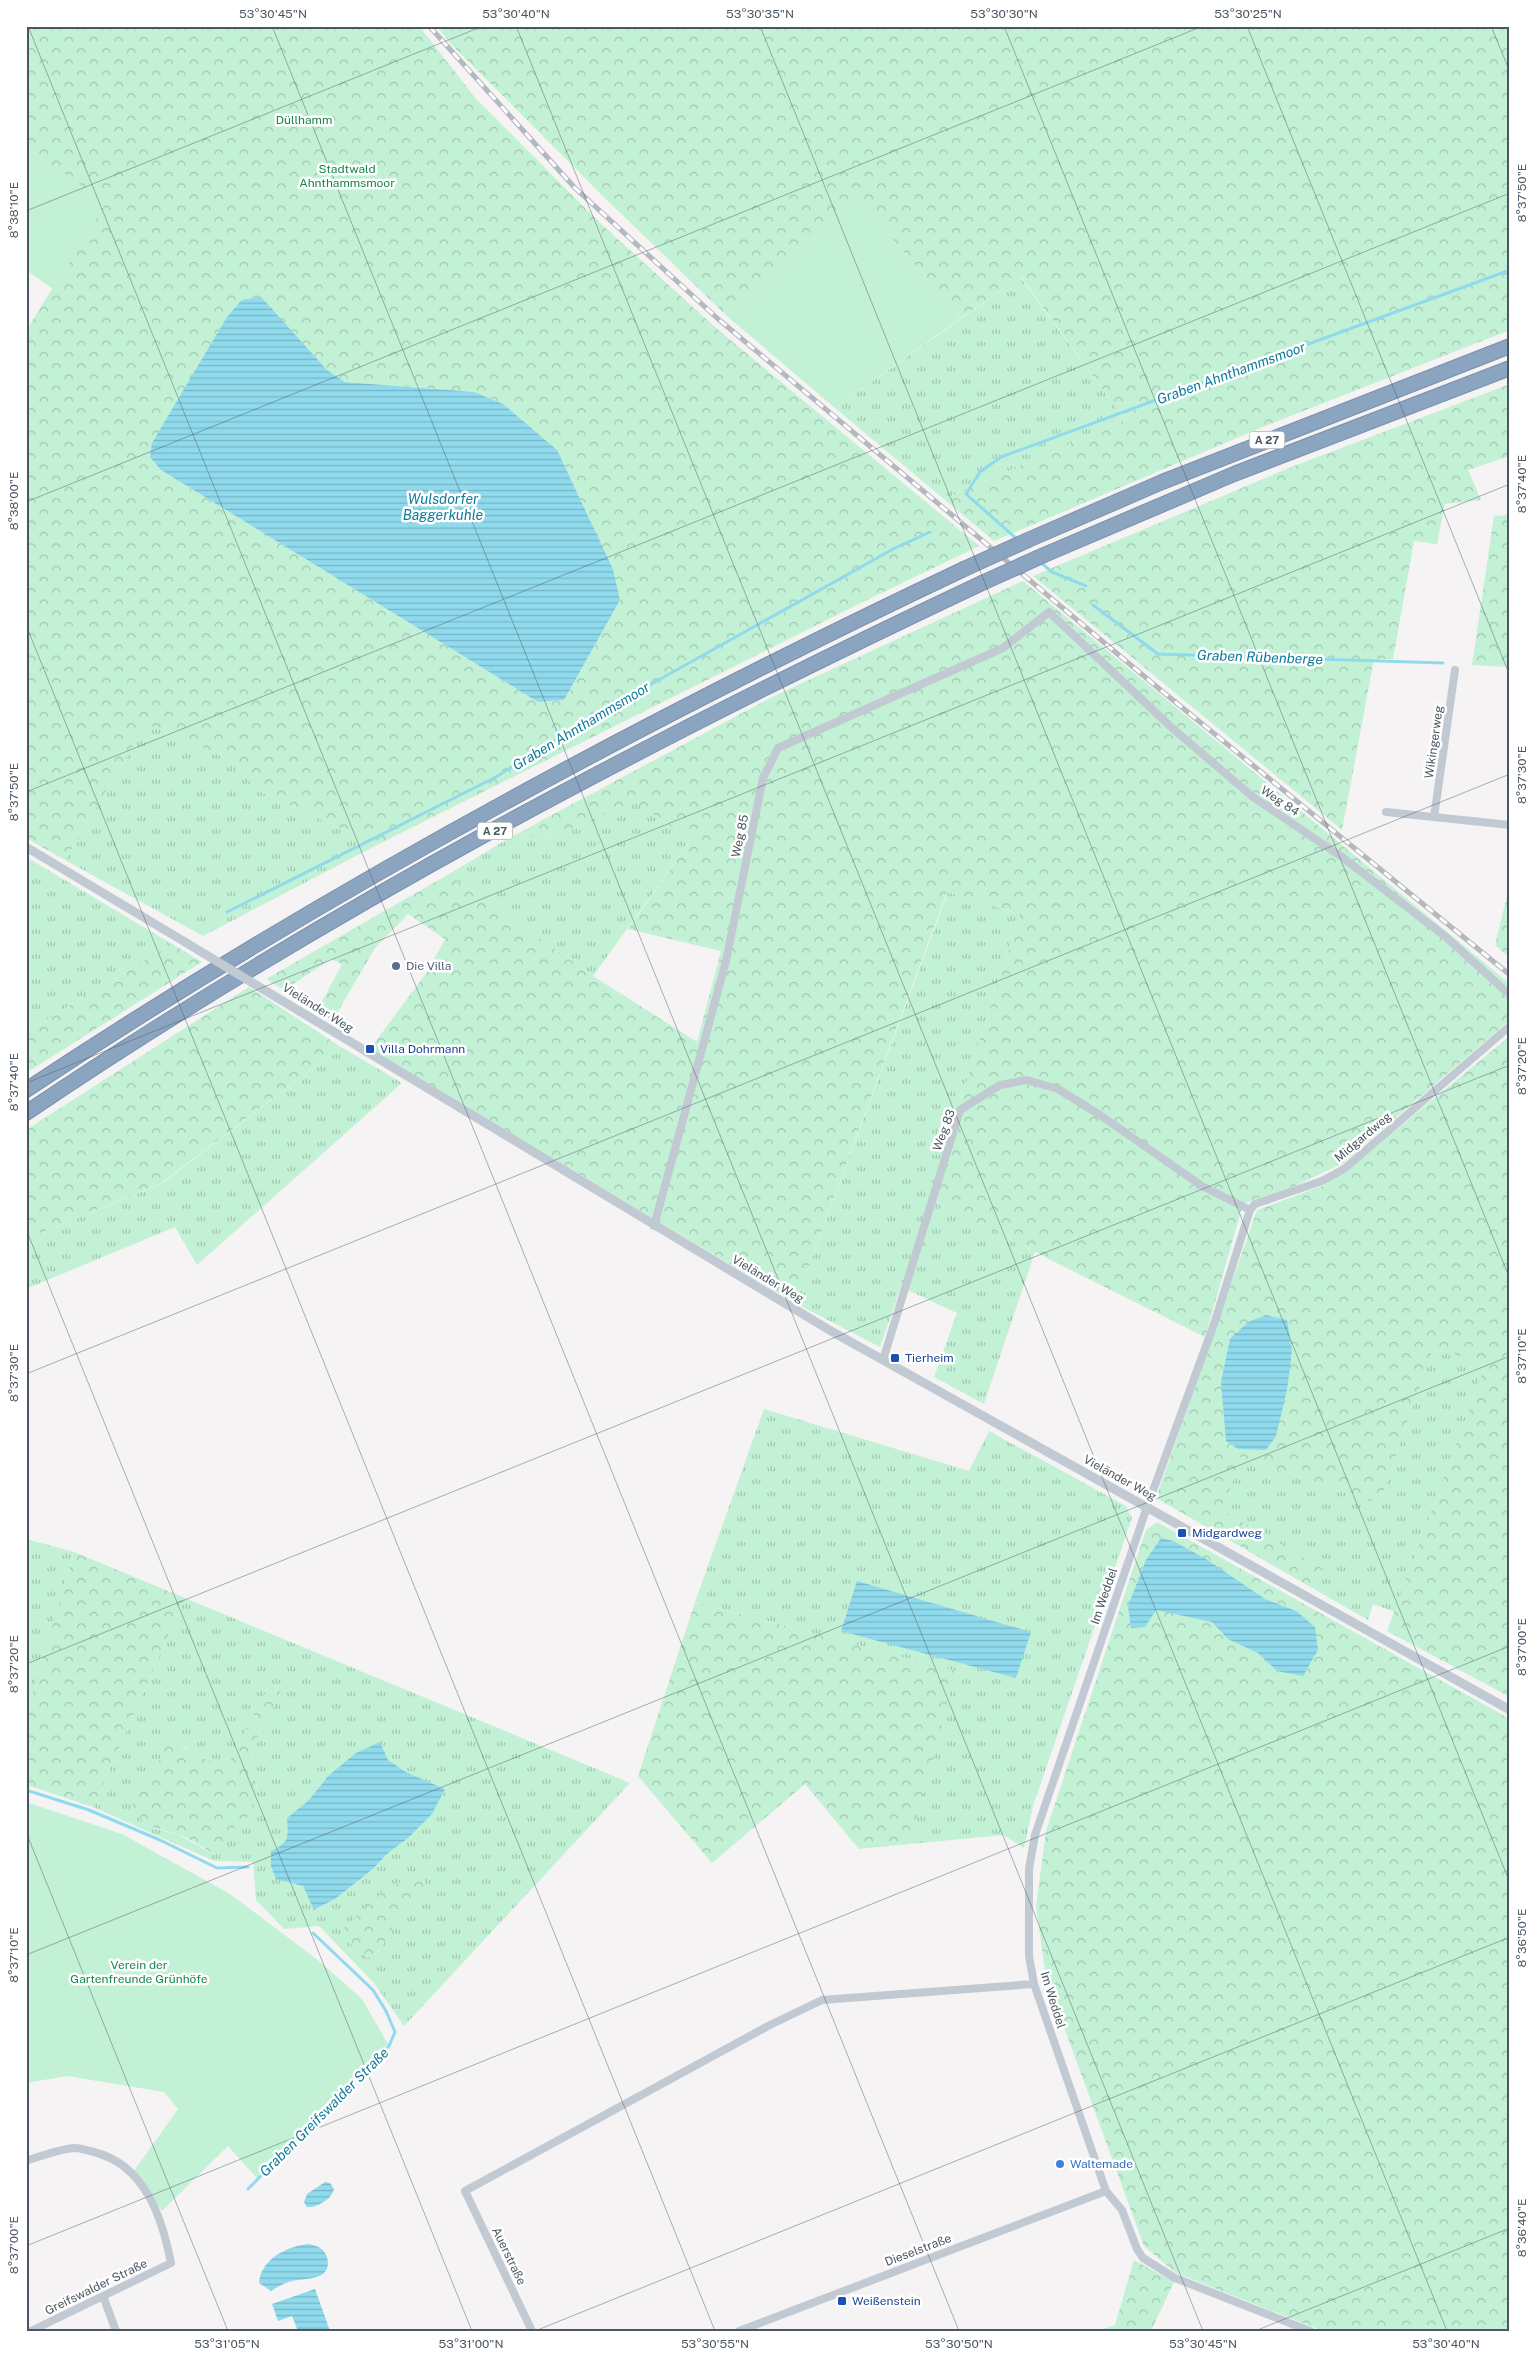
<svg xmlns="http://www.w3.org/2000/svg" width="1536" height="2357" font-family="'Public Sans',sans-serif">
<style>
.grass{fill:url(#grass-tufts);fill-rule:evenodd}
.forest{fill:url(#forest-crowns);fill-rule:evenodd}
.garden{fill:#c3f1d5}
.water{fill:url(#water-rules)}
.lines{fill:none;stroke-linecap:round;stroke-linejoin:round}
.stream{stroke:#90daee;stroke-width:3}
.motorway-casing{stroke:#7690ad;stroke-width:16}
.minor{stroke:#c1cad2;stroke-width:8}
.tertiary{stroke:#c1cad2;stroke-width:9}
.motorway{stroke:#8ba5c1;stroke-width:14}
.rail-casing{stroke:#b5b8bd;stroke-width:5}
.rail{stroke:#fff;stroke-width:3;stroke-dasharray:9;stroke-linecap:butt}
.motorway-bridge-casing{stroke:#7690ad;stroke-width:16;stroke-linecap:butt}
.tertiary-bridge{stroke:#c1cad2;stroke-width:9}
.motorway-bridge{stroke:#8ba5c1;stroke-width:14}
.ticks{fill:none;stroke:#4a5661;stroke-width:1;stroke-opacity:0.45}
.service-dot{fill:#5c6f8a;stroke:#fff;stroke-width:2}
.transit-dot{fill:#1a4fb4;stroke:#fff;stroke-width:2}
.shop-dot{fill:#3f7fe0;stroke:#fff;stroke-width:2}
.labels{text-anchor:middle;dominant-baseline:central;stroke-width:5;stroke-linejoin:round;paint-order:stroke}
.shield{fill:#fff;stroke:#808990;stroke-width:1}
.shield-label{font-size:11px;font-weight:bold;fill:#4a5661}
.park-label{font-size:12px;fill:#17864f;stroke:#fff}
.street-label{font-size:12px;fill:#4a5661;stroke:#fff}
.service-label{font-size:12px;fill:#4e5e75;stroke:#fff;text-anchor:start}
.transit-label{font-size:12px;fill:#164399;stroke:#fff;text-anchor:start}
.shop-label{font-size:12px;fill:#366cbe;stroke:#fff;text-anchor:start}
.water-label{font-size:14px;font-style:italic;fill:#0c7c9b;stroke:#fff}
.neatline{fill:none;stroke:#4a5661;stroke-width:2}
.ticks-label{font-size:12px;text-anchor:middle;fill:#4a5661}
</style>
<defs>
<pattern id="grass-tufts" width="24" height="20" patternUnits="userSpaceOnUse" patternTransform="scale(1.25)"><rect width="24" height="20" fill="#c3f1d5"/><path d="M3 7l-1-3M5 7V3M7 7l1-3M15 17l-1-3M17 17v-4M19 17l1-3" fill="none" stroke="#a0c6b0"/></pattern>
<pattern id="forest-crowns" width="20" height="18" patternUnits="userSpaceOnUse" patternTransform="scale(1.25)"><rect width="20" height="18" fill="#c3f1d5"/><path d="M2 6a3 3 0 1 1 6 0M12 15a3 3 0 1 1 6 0" fill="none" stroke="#a0c6b0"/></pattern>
<pattern id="water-rules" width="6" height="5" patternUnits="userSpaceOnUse" patternTransform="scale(1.25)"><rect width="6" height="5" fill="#90daee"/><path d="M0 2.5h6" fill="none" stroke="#78b4c4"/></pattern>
</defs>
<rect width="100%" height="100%" fill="#f5f3f3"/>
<path class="grass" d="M1020,277L1125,420L944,499L835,408Z
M146,724L228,759L261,792L377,845L203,936L65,860Z
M634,801L691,840L593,976L449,874L511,837L558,835Z
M26,857L172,944L56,1014L26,1034Z
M948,892L1020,914L929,1199L1035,1252L984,1404L934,1377L957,1313L901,1287L880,1347L795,1303Z
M341,1047L402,1083L197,1265L175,1227L26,1289V1239L161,1184Z
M1434,1345L1485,1366L1395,1612L1373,1604L1368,1620L1314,1589L1323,1569L1223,1511L1240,1457L1379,1504Z
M764,1409L969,1471L989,1431L1126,1506L1132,1518L1033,1806L1024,1848L1003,1835L910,1844L955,1671L695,1602Z
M26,1539L74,1552L26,1715Z
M185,1598L630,1783L404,2026L374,1983L319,1926L284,1929L256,1900L253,1862L214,1861L93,1807ZM270,1684L281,1692L252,1747L251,1768L258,1789L252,1813L234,1829L215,1855L177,1834L156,1829L131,1796L148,1784L158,1764L183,1745C196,1756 211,1765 228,1765ZM380,1742L388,1760L406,1772L445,1789L408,1838L387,1854L373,1869L335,1899L315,1910L303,1886L288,1881L271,1851C290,1842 288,1837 287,1818L309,1800L328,1776ZM423,1880L426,1889C417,1898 405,1907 398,1918C389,1931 384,1952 368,1958Z"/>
<path class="forest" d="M26,26H419L477,100L599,222L716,328L979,546L863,602L377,845L261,792L228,759L146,724L65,860L26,838V331L105,203L26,147ZM327,370L345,382L474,392L557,450L613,569L620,600L564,700L538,702L161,470Z
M437,26H1510V330L1270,424L994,541L944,499L1125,420L1021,277L961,318L857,198L728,317L607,200L450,43Z
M1510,384V456L1468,470L1481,500L1445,504L1437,544L1414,541L1393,659H1374L1342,830L1033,576L1294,466Z
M1510,515V667L1472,665L1494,516Z
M1023,581L1510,984V1020L1343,1163L1297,1185L1243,1204L1205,1337L929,1199L1020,914L947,892L795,1303L370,1049L427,972L445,939L408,914L375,948L333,1020L317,1011L342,964L331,959L284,990L266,979L449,874L593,976L697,1042L721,951L628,929L691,840L634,801L558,835L511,837L774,696Z
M1510,884V958L1495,945Z
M172,944L202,962L26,1073V1034L56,1014Z
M249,987L341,1047L160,1184L26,1239V1130Z
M1510,1036V1697L1387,1631L1485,1366L1434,1346L1379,1504L1240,1457L1223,1511L1323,1569L1314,1589L1156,1498L1257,1210L1322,1186L1347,1170Z
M1157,1522L1510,1719V2331H1323L1176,2273L1144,2246L1046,1978L1036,1906L1046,1831L1146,1530Z
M74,1552L185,1598L93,1807L26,1785V1715Z
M695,1602L956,1671L910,1844L859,1849L805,1784L712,1863L638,1776Z
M270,1684L281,1692L252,1747L251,1768L258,1789L252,1813L234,1829L215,1855C203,1847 191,1839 177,1834C153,1826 135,1827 131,1796L148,1784L158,1764L168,1737C187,1747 205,1765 228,1765Z
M409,1876L423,1880L426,1889C417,1898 405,1907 398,1918C389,1931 384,1952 367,1958L343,1938V1929L369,1903Z
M1134,2260L1174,2282L1151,2331H1097L1115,2325Z"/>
<path class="garden" d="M26,147L106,203L53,289L26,270Z
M857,198L961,318L835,408L728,317Z
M26,1802L122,1834L230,1894L319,1961L362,1999L388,2044L257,2178L228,2146L162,2211L134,2171L178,2109L164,2092L67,2076L26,2083Z"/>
<path class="water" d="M261,297L327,370L345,382L474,392L503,404L557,450L613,569L620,600L564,700L538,702L161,470L150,457L152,443L227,317L242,300Z
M1266,1315L1287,1320L1292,1351L1287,1390L1276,1436L1266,1450L1239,1449L1226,1441L1221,1382L1230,1339L1248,1322Z
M1161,1538L1173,1541L1206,1559L1265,1599L1296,1611L1315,1627L1318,1650L1303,1676L1277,1671L1258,1653L1228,1639L1212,1622L1156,1610L1145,1627L1131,1628L1128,1606L1146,1560Z
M857,1581L1031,1632L1016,1678L841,1631Z
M380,1742L388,1760L406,1772L445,1789L432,1814L408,1838L387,1854L373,1869L335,1899L314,1910L303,1886L276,1879L271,1866V1851C290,1842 288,1837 287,1818L309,1800L328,1776L356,1753Z
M325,2182L330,2183L334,2189C332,2199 317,2208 307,2207L304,2202L307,2194Z
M309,2244C317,2246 324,2248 327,2257C333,2281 306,2278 292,2281C284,2283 277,2287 271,2291L259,2283C261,2259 287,2246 309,2244Z
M315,2289L330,2331H298L292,2316L278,2321L272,2304Z"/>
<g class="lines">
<path class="stream" d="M1019,541L966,494L980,472L1001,457L1510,270
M1039,561L1052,572L1086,586
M1093,605L1158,654L1443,663
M227,912L496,777L594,716L895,548L930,532
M26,1790L89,1810L160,1840L217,1868L248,1867
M248,2189L389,2046L395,2032L386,2011L373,1990L313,1933"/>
<g class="motorway-casing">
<path id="motorway" d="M1028,540L1162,482L1510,346
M1044,555L1234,474L1510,368
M26,1090C324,892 641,722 964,569
M26,1113C328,909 653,738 982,583"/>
</g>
<path class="minor" d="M1386,812L1510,825
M1434,817L1455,670
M654,1226L726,961L763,778L778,748L1003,648L1049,612L1171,727L1253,797L1342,857L1446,937L1510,995
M883,1360L960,1110L1000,1085L1027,1080L1058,1089L1100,1115L1202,1186L1250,1210
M26,2161C41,2156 59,2149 75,2148C81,2148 88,2151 94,2152C145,2165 162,2217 171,2263L31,2331
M103,2296L116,2331
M532,2331L465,2191L770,2025L822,2000L1034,1984
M739,2331L1106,2191
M1310,2331L1175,2278L1143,2258L1137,2249L1122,2210L1106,2191L1034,1984L1029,1956V1869L1035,1835L1147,1507L1214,1324L1250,1210L1255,1204L1322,1181L1344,1169L1510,1026"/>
<path class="tertiary" d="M26,847L185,942
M276,997L831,1331L1510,1710"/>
<use href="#motorway" class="motorway"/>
<g class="rail-casing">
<path id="rail" d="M429,26L575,188L717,318L1157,687L1510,975"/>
</g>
<use href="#rail" class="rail"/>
<g class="motorway-bridge-casing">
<path id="motorway-bridge" d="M964,569L1028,540
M982,583L1044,555"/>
</g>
<path class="tertiary-bridge" d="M185,942L276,997"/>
<use href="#motorway-bridge" class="motorway-bridge"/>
</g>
<path class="ticks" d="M28,26L959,2331M272,26L1203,2331M516,26L1447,2331M760,26L1510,1883M1004,26L1510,1279M1247,26L1510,676M1491,26L1510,72M26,211L483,26M26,502L1203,26M26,625L715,2331M26,792L1510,193M26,1083L1510,484M26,1229L472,2331M26,1374L1510,774M26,1664L1510,1065M26,1832L228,2331M26,1955L1510,1356M26,2246L1510,1646M535,2331L1510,1937M1255,2331L1510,2228"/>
<circle class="service-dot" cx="396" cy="966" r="5"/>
<g class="transit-dot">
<rect x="365" y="1044" width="10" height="10" rx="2.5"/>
<rect x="890" y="1353" width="10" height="10" rx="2.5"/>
<rect x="1177" y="1528" width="10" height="10" rx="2.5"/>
<rect x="837" y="2296" width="10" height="10" rx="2.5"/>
</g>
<circle class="shop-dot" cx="1060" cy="2164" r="5"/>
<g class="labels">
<g class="shield">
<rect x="1249.5" y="431.5" width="35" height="17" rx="4"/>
<rect x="477.5" y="822.5" width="35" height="17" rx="4"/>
</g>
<g class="shield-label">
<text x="1267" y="440">A 27</text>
<text x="495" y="831">A 27</text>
</g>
<g class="park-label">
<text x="304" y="120">Düllhamm</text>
<text x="347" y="169">Stadtwald<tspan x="347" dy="14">Ahnthammsmoor</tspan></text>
<text x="139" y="1965">Verein der<tspan x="139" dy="14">Gartenfreunde Grünhöfe</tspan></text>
</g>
<g class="street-label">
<text transform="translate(1434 742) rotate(-82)">Wikingerweg</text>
<text transform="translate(1280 801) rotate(34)">Weg 84</text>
<text transform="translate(740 836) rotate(-78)">Weg 85</text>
<text transform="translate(318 1008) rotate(32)">Vieländer Weg</text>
<text transform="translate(944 1130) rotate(-70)">Weg 83</text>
<text transform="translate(1363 1137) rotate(-40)">Midgardweg</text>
<text transform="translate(768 1279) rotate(31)">Vieländer Weg</text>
<text transform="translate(1120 1478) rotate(29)">Vieländer Weg</text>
<text transform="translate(1104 1596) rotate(-71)">Im Weddel</text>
<text transform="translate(1053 2000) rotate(73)">Im Weddel</text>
<text transform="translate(918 2250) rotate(-21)">Dieselstraße</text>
<text transform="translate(509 2256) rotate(64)">Auerstraße</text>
<text transform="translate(96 2287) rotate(-26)">Greifswalder Straße</text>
</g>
<g class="service-label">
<text x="406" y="966">Die Villa</text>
</g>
<g class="transit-label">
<text x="380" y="1049">Villa Dohrmann</text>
<text x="905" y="1358">Tierheim</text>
<text x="1192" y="1533">Midgardweg</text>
<text x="852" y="2301">Weißenstein</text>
</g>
<g class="shop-label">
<text x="1070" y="2164">Waltemade</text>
</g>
<g class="water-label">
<text transform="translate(1231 373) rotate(-20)">Graben Ahnthammsmoor</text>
<text x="443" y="499">Wulsdorfer<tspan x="443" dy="16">Baggerkuhle</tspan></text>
<text transform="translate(1260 657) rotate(2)">Graben Rübenberge</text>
<text transform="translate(581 726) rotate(-31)">Graben Ahnthammsmoor</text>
<text transform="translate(324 2112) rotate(-45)">Graben Greifswalder Straße</text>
</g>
</g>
<rect width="1536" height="2357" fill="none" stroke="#ffffff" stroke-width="55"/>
<rect x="28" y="28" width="1480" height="2302" class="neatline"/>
<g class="ticks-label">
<text x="273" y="18">53°30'45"N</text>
<text x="516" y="18">53°30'40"N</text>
<text x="760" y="18">53°30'35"N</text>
<text x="1004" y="18">53°30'30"N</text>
<text x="1248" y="18">53°30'25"N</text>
<text transform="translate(1522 193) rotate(-90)" y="4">8°37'50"E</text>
<text transform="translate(14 210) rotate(-90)" y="4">8°38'10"E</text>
<text transform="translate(1522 484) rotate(-90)" y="4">8°37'40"E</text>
<text transform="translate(14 501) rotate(-90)" y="4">8°38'00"E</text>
<text transform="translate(1522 775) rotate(-90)" y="4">8°37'30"E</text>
<text transform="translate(14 792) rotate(-90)" y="4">8°37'50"E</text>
<text transform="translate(1522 1066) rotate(-90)" y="4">8°37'20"E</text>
<text transform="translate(14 1082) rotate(-90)" y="4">8°37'40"E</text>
<text transform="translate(1522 1356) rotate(-90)" y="4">8°37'10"E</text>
<text transform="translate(14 1373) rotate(-90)" y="4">8°37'30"E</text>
<text transform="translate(1522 1647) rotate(-90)" y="4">8°37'00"E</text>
<text transform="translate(14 1664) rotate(-90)" y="4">8°37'20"E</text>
<text transform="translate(1522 1938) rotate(-90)" y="4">8°36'50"E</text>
<text transform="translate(14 1955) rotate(-90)" y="4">8°37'10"E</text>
<text transform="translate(1522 2228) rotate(-90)" y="4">8°36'40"E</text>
<text transform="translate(14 2245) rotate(-90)" y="4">8°37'00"E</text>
<text x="227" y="2348">53°31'05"N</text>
<text x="471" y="2348">53°31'00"N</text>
<text x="715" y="2348">53°30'55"N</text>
<text x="959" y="2348">53°30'50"N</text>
<text x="1203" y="2348">53°30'45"N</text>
<text x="1446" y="2348">53°30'40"N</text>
</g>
</svg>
